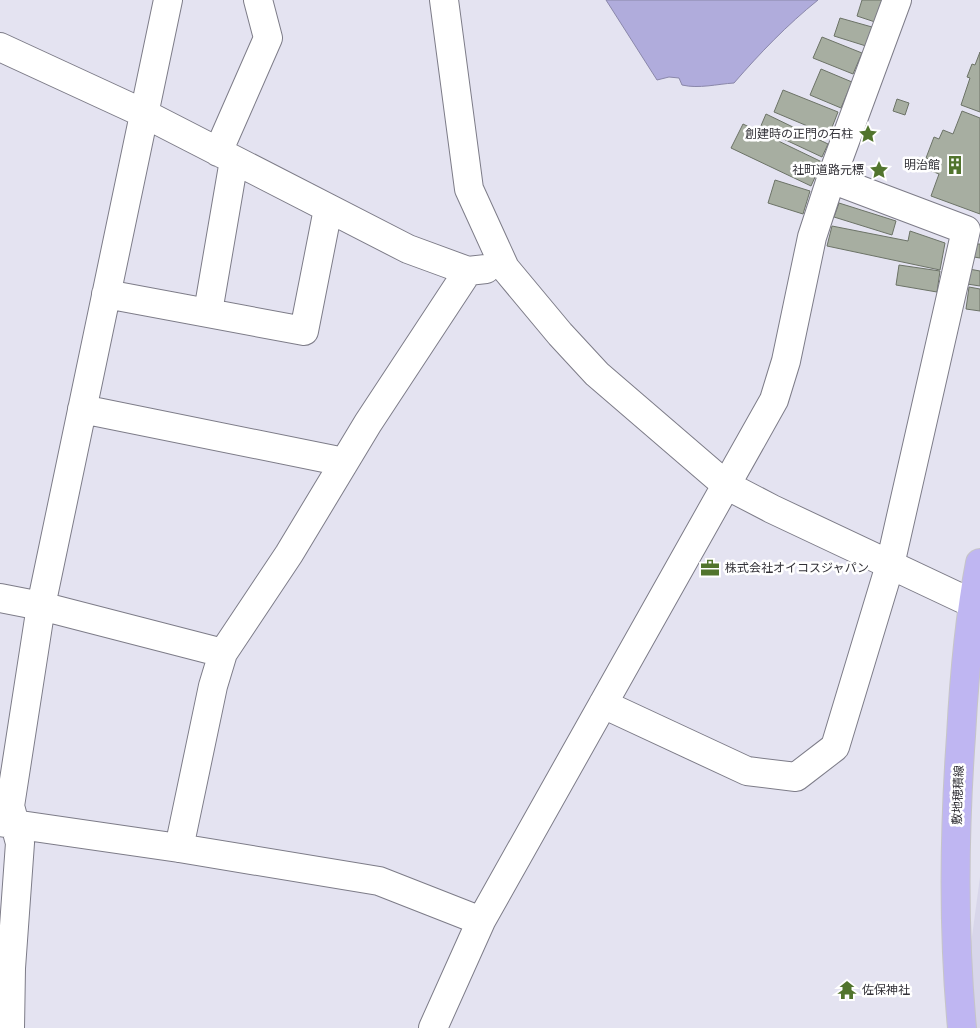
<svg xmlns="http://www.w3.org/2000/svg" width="980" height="1028" font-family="'Roboto Condensed','Noto Sans JP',sans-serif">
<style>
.built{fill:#d8d6ea}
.water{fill:#b0acdc;stroke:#8a87aa}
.building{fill:#a7aea1;stroke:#6c7367}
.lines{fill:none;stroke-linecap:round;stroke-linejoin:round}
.minor-casing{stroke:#7d7c88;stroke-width:30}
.major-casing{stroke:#c6c5c7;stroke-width:30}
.minor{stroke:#fff;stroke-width:28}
.major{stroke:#bfb6f2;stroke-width:28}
.labels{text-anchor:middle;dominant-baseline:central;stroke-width:5;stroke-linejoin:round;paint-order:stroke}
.poi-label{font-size:12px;fill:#323137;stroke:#fff;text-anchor:end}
.street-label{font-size:12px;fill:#323137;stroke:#fff}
</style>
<rect width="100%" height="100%" fill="#e4e3f1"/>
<path class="built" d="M980,877V1028H974L969,981L971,944Z"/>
<path class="water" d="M606,0H818C787,25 760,53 734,83C717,84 699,89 682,85L679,78L669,77L657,80Z"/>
<path class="building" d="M862,0H882L875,22L857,16Z
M840,18L872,27L866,46L834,36Z
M822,37L862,53L853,74L813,58Z
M980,52V112L961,105L970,78L967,77L972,64L975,65Z
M821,69L852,82L841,108L810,95Z
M783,90L838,112L829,135L774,112Z
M897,99L909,103L905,115L893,111Z
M962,111L980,118V214L931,196L939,174L929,170L932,160L926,158L934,137L939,139L943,130L953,134Z
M766,114L828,144L822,157L760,128Z
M743,124L822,162L811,186L731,148Z
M775,180L810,191L803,214L768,203Z
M839,203L896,221L892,235L834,217Z
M832,226L908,241L910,231L945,243L940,270L827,246Z
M976,244H980V258L974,257Z
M899,265L940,271L937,292L896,285Z
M969,269L980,271V286L967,284Z
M969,287L980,289V311L966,309Z"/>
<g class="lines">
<g class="minor-casing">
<path id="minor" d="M444,0L469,189L505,268L560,334L597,374L726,485L772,509L980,607
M0,47L143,113L408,249L468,271L486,269
M218,152L268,38L258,0
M106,294L304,331L328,209
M208,312L234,160
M82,409L344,462
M0,598L41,606L223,653
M603,704L747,771L796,777L835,747L890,565L966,230L831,179
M0,822L179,848L379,881L481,921
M179,848L213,686L223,653L289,554L368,423L468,271
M10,1028L11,968L20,843L10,806L41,606L168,0
M433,1028L481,921L774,400L786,361L812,237L831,179L897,0"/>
</g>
<g class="major-casing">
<path id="major" d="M962,1028C953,931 954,834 961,736C964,678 969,620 980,563"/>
</g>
<use href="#minor" class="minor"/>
<use href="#major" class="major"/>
</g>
<defs>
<g id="sight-bare" transform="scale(1.5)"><path d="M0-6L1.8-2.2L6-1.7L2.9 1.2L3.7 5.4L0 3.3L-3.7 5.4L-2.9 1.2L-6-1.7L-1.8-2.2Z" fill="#51742d" stroke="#fff" stroke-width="2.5" paint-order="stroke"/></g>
<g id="building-bare" transform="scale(1.5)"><path d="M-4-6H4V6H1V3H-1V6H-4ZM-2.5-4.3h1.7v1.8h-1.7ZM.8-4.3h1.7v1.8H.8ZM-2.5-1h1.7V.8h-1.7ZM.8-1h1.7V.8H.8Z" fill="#51742d" stroke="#fff" stroke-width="2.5" paint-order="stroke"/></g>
<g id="office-bare" transform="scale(1.5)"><path d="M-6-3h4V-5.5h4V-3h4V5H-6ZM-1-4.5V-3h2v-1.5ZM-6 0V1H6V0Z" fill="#51742d" stroke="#fff" stroke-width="2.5" paint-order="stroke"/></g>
<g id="temple-bare" transform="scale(1.5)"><path d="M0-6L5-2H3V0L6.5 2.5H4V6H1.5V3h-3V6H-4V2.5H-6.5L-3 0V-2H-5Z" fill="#51742d" stroke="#fff" stroke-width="2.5" paint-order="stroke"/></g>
</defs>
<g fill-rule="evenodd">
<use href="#sight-bare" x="868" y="134"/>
<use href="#building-bare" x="955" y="165"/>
<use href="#sight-bare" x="879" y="170"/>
<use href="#office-bare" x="710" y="568"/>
<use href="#temple-bare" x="847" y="990"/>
</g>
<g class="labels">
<g class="poi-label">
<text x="853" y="134">創建時の正門の石柱</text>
<text x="940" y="165">明治館</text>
<text x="864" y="170">社町道路元標</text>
<text x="725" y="568" text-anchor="start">株式会社オイコスジャパン</text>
<text x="862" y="990" text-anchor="start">佐保神社</text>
</g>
<g class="street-label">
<text transform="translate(958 795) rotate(-88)">敷地穂積線</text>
</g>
</g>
</svg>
